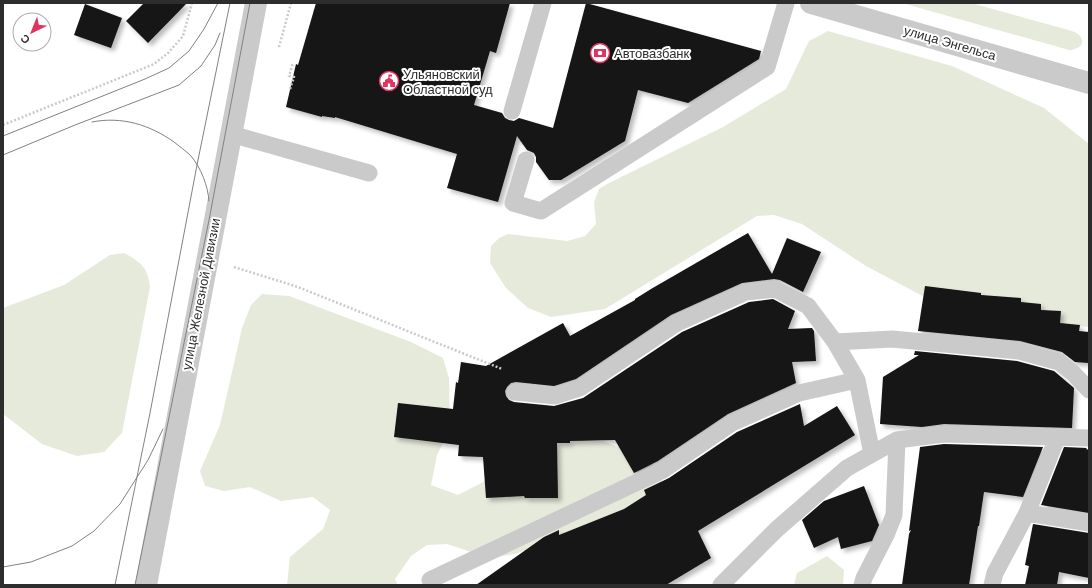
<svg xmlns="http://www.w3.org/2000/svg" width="1092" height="588" font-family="Arial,sans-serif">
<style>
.green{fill:#e6eadb}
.building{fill:#141414;filter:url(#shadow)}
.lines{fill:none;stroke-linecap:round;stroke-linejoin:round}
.path{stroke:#cacaca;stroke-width:2.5;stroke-dasharray:2 2;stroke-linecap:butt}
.lane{stroke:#cacaca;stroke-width:17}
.street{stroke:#cacaca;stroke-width:22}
.tram{stroke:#828282;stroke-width:1}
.labels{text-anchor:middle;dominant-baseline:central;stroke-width:4;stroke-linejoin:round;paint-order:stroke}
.street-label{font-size:13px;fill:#2d2d2d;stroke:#fff}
.poi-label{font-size:13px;fill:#2d2d2d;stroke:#fff;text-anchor:start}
</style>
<defs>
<filter id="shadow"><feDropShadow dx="3.5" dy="3.5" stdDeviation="2" flood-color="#0004"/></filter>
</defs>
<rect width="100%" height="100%" fill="#fff"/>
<path class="green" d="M902,3H971L1072,31C1074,32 1079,34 1080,36C1087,45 1076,50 1069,50Z
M828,31L952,66L1044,108L1089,144V327L951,311L866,266L802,224L774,215L757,216L605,309L551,317L528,308L506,288L490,263L491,246L499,238L508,234L567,241L585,236L596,224L594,202L599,189L609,183L723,127L786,89L809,41Z
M124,253C141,262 148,268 150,287L122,433L104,452L77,456L42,444L3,414V308L64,285L110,255Z
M262,294L289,296L411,342L443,358L449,378L450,429L437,455L431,485L458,495L501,473L561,439L603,441L631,452L651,462L662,478L661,489L656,499L574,535L515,554L495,557L471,552L447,544L427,545L411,556L395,579L398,585H287L290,557L323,529L330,510L313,497L281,501L250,487L224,491L205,486L200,471L220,425L242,328L251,305Z
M827,556L844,570L843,585H794L797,573Z"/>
<path class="building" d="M144,3H187L148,43L126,21Z
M316,3H510L496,53L490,51L474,105L502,113L505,118L509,120L514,121L519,118L553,128L586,3L761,51L759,59L688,103L638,90L625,141L561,180H549L536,162V157L534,153L527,150L517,136L498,202L447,188L457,154L335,117V118L322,116V117L286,107L296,64L298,65Z
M85,4L122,18L111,48L74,35Z
M748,233L772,274L787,238L821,252L803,292L780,280L774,279L742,283L671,315L576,379L554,386L516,382L511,383L507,387L505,391L506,396L509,400L514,402L554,406L583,398L682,332L749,302L773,299L795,311L788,329L812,328L814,331L816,361L792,362L796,383L728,414L658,461L634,473L615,440L570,441V443H557L558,498H525L524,496L486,498L483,457L458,456L459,445L394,437L398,403L453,409L456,382L458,383L461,362L486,366L563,323L570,336L635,300V299L651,289Z
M925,286L981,293V295L1021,298V302L1041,304V310L1061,311L1060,323L1080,325L1079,331L1089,332V363L1075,362L1062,352L1020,341L918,331Z
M915,351L1017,361L1054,371L1074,388L1072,428L944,424L922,427L880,424L883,377L919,355H914Z
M800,404L804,426L837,406L855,435L698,531L711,558L666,585H476L544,537L559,530V535L624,509L646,495L644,490L669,478L737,432Z
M944,444L1043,447L1023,497L984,492L979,526H978L969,585H902L909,534L911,530L909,531L920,447Z
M1064,447L1087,448L1086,449L1089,450V513L1041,505Z
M864,486L879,525L872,541L841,549L838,537L814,548L802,520L824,501Z
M1033,524L1089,533V578L1059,572L1057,585H1025L1029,566L1025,565Z"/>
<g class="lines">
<path class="path" d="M279,47L291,3
M290,89L294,77L289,76L293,63
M3,125L154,64L168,53L183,36L192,3
M234,267L298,287L502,369"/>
<path class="lane" d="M512,111L543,3
M231,134L369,173
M526,160L513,203L541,211L767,67L786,3
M835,342L892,339L1019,351L1059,362L1073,373L1089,390
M515,392L555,396L580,388L677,323L746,292L775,289L808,306L835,342L857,380L872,454
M1027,513L1089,523
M430,580L663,470L732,423L799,393L857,380
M721,585L777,529L847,468L897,440L944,434L1089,438
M862,585L864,578L886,535L894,515L897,440
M992,585L995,573L1027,513L1057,438"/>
<path class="street" d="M811,3L1089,83
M146,585L256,3"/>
<path class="tram" d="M92,122C122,116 150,125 174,142C179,146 186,151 191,156C201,168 208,186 209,201
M3,136L145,79L169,68L189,51L204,29L218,3
M3,155L75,125L179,85L201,66L215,45L220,33
M3,567L31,562L72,546L94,531L120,504L148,460L163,429
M115,585L150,413L197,165L230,3
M135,585L209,220L250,3"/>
</g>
<defs>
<g id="bank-ring" transform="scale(1)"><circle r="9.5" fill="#fff" stroke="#df345d" stroke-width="1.5"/><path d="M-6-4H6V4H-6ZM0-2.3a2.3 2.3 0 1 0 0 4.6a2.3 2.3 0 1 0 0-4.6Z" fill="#df345d"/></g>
<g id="civic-ring" transform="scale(1)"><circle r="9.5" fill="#fff" stroke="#df345d" stroke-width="1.5"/><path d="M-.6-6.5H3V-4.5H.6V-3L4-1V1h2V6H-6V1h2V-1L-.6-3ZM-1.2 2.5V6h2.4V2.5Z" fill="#df345d"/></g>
</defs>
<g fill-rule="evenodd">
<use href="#bank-ring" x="600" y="53"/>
<use href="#civic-ring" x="389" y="81"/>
</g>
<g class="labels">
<g class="street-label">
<text transform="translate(950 43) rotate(16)">улица Энгельса</text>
<text transform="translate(201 294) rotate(-79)">улица Железной Дивизии</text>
</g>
<g class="poi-label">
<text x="614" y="53">Автовазбанк</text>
<text x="403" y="74">Ульяновский<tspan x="403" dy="15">Областной суд</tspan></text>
</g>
</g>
<rect width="1092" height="588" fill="none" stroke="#2d2d2d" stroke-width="8"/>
<g transform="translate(32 32) rotate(223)"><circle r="19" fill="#ffffff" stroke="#ababab"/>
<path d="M0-3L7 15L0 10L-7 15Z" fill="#df345d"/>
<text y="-6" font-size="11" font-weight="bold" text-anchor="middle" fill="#2d2d2d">С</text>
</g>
</svg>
